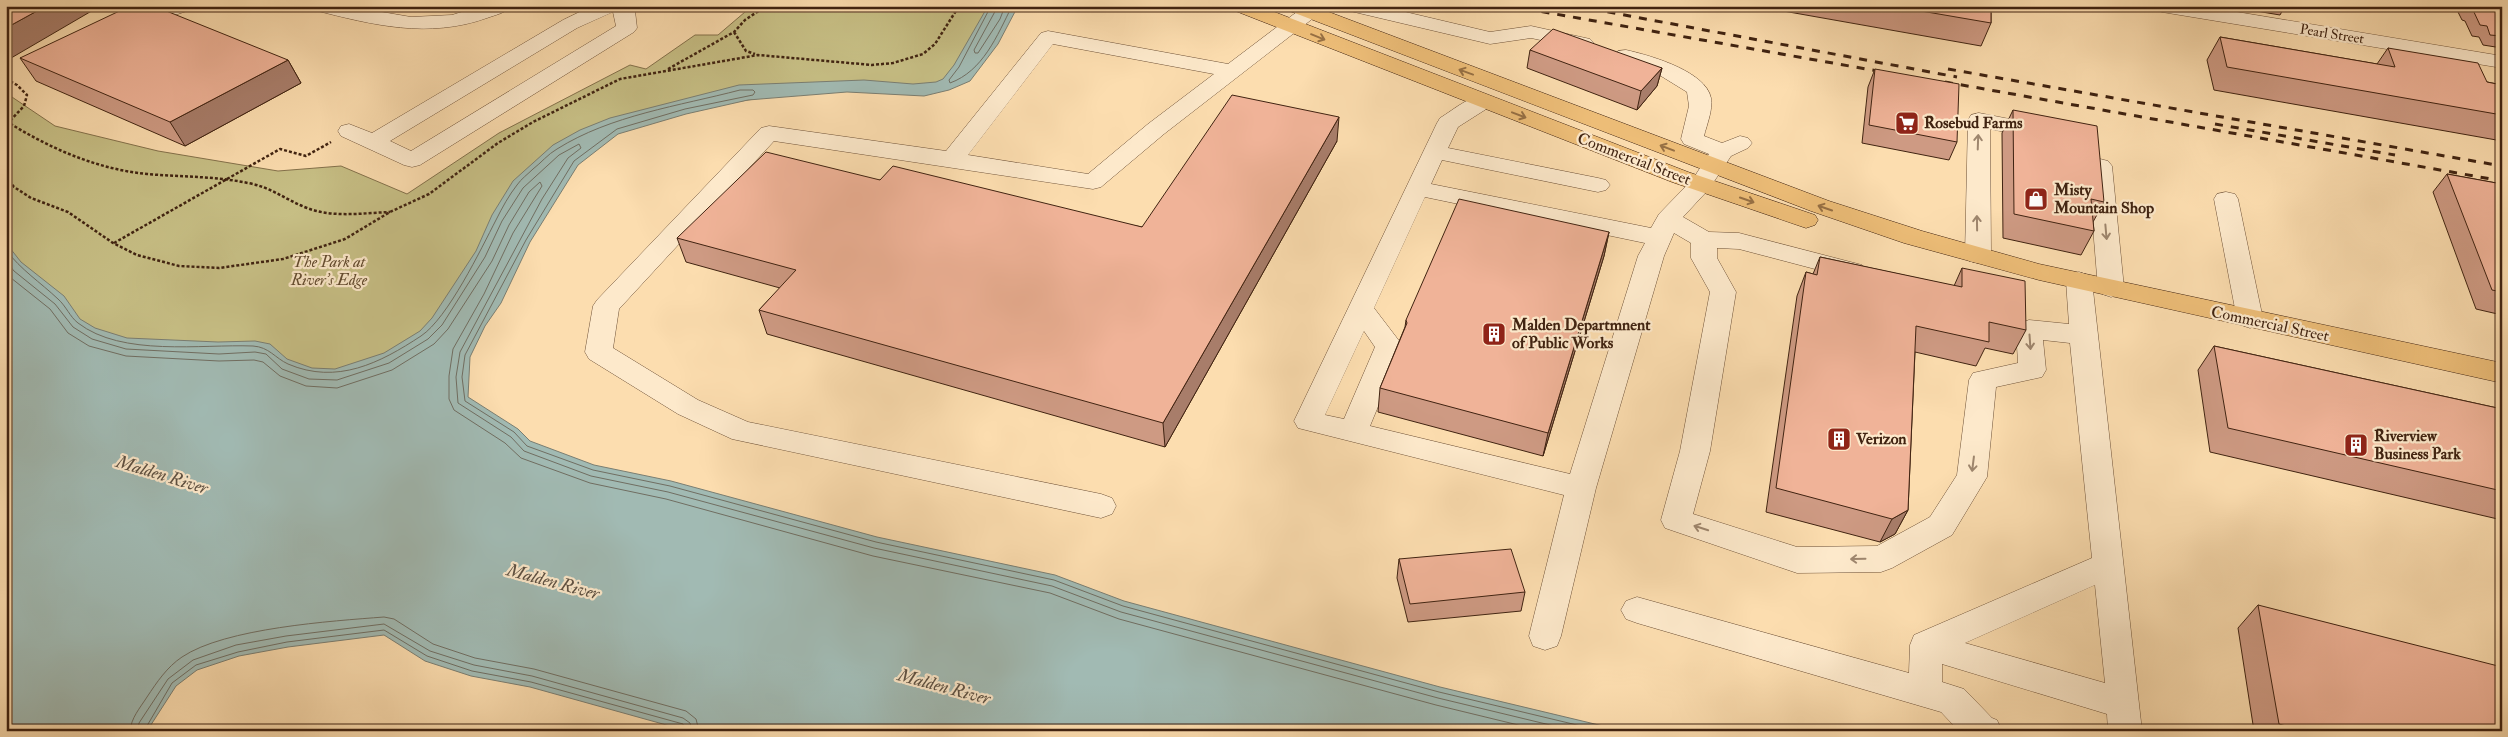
<svg xmlns="http://www.w3.org/2000/svg" width="2508" height="737" font-family="'IM FELL Double Pica',serif">
<style>
.green{fill:#c7bf85;stroke:#84714b}
.water{fill:#a1bab3;stroke:#7a7e72}
.lines{fill:none;stroke-linecap:round;stroke-linejoin:round}
.shore{stroke:#706e62;stroke-width:1}
.minor-casing{stroke:#6f5238;stroke-width:1}
.major-casing{stroke:#402311;stroke-width:1}
.path{stroke:#402311;stroke-width:2.5;stroke-dasharray:3 2;stroke-linecap:butt}
.minor{fill:#fde9cb;fill-rule:evenodd}
.major{fill:#eebe78;fill-rule:evenodd}
.rail{stroke:#402311;stroke-width:3;stroke-dasharray:8 8;stroke-linecap:butt}
.wall{fill:#ce9a83;stroke:#402311}
.shaded-wall{fill:#a87d6a;stroke:#402311}
.building{fill:#f0b398;stroke:#402311}
.oneway{stroke:#977044}
.oneway2{stroke:#9e866e}
.labels{text-anchor:middle;dominant-baseline:central;stroke-width:4.5;stroke-linejoin:round;paint-order:stroke}
.far-street-label{font-size:14px;fill:#402311;stroke:#fde9cb}
.poi-label{font-size:16px;font-weight:bold;fill:#402311;stroke:#fde9cb;text-anchor:start}
.street-label{font-size:16px;fill:#402311;stroke:#fde9cb}
.park-label{font-size:16px;font-style:italic;fill:#624a2e;stroke:#fde9cb}
.water-label{font-size:18px;font-style:italic;fill:#5d5042;stroke:#fde9cb}
</style>
<rect width="100%" height="100%" fill="#fcddaf"/>
<filter id="stains"><feTurbulence type="fractalNoise" baseFrequency=".004" numOctaves="4"/><feColorMatrix values="0 0 0 0 .2 0 0 0 0 .09 0 0 0 0 .02 0 0 0 .5 -.17"/></filter>
<radialGradient id="worn" r=".72"><stop offset=".6" stop-color="#630" stop-opacity="0"/><stop offset="1" stop-color="#630" stop-opacity=".3"/></radialGradient>
<path class="green" d="M752,6H993L941,86L857,83L613,121L428,331L369,365L330,375L120,343L75,324L6,259V93L55,126L158,151L278,171L341,166L407,194L499,133L630,65L646,69L695,35H718Z"/>
<path class="water" d="M988,6H1018L998,44L970,81L949,90L924,96L847,92L748,100L686,114L618,134L578,165L530,242L501,303L485,326L470,357L468,397L518,429L530,441L594,465L671,481L877,537L1055,575L1124,601L1440,687L1624,731H688L530,687L471,676L425,661L384,635L288,647L239,656L197,670L176,686L147,731H6V243L21,262L64,296L80,319L95,328L127,338L218,342L255,341L270,344L287,359L312,368L335,369L384,353L420,331L432,318L476,251L492,215L513,181L553,145L580,130L610,118L739,85L864,80L913,84L936,82L943,79L954,65Z"/>
<g class="lines">
<path class="shore" d="M991,6L959,67L949,80L950,83C983,71 997,36 1012,6
M998,6L974,50L975,53H978L1000,19L1005,6
M6,250C21,270 40,282 58,299C66,306 70,317 78,323C122,357 201,344 253,346C269,347 275,358 288,364C337,385 380,363 421,336C448,318 481,249 496,220C502,208 509,195 517,185C521,179 528,174 533,169C541,163 548,154 557,149C611,115 679,106 740,90H753L755,92L753,95L685,109L617,129L574,161L526,240L465,355L462,377L465,401L514,432L527,446L593,470L670,486L876,542L1054,580L1123,606L1439,692L1602,731
M6,261L14,271L55,304L73,327L92,339L126,349L219,354L255,352L266,354L282,369L309,379L337,380L389,363L428,339L442,325L485,257L502,221L523,188L559,155L579,144L581,148L568,158L542,199L460,352L456,377L458,403L511,437L524,451L591,476L668,492L874,548L1052,586L1121,612L1438,698L1575,731
M6,274L50,309L68,333L89,346L126,356L219,361L254,360L263,362L280,376L306,386L337,388L392,370L434,344L448,329L492,261L509,225L529,192L540,182L542,186L513,233L484,294L453,349L449,376V399L454,410L505,443L521,458L590,483L666,499L873,556L1050,593L1119,619L1436,705L1543,731
M130,731C131,718 140,708 147,697C157,682 167,667 182,657C225,628 332,621 384,617L394,619L433,644L475,658L534,669L686,711L696,719L699,731
M138,731L139,723L168,679L193,660L236,645L286,636L384,624L430,651L474,665L532,676L683,718L690,723L692,731
M144,731L172,683L196,665L238,652L287,642L384,630L427,656L472,671L531,682L683,724L685,731"/>
<g class="minor-casing">
<path id="minor" d="M162,6H193L190,10L132,29L125,27L122,23L125,19Z
M311,6H347L411,17L452,15L481,6H511C506,13 495,15 487,18C428,39 373,25 314,10Z
M592,6H632L635,11L637,28L634,32L420,165L412,167L404,165L341,136L338,131L341,126L349,124L372,133L563,20ZM613,12L616,26L411,151L390,141L577,28Z
M1311,6L1316,8L1319,12L1316,16L1164,134L1101,187L1093,189L774,141L619,309L613,348L698,400L748,422L1101,494L1112,498L1116,506L1112,514L1101,518L732,439L678,414L589,359L585,352L593,306L597,300L761,128L769,126L946,151L1041,33L1048,31L1228,64L1302,8ZM1053,44L1214,74L1148,124L1088,174L968,155Z
M1343,6H1380L1490,32L1531,26L1590,39L1594,43L1590,47L1583,49L1531,38L1490,44L1346,10Z
M2152,6H2201L2502,56V68L2162,12L2155,10Z
M1626,50C1649,55 1706,71 1711,98C1713,110 1707,124 1704,136L1722,143L1740,136L1748,138L1752,143L1748,148L1731,156L1709,189L1683,217L1709,232L1739,233L1862,265L1866,271L1862,277L1853,279L1739,249L1717,248V258L1736,292L1710,451L1693,514L1797,547L1877,546L1930,517L1957,475L1969,380L1973,373L2018,363L2016,329L2020,323L2029,320L2069,324L2066,281L2070,275L2079,272L2088,275L2092,281L2142,731H2108L2107,714L1942,664V682L1964,689L1992,718L1997,720L2002,731H1959L1941,712L1637,623L1626,619L1621,610L1626,601L1637,597L1909,673L1910,645L1914,635L2092,558L2070,343L2043,340L2046,370L2042,377L1996,387L1987,477L1952,535L1892,568L1881,572L1797,573L1665,528L1661,520L1680,451L1710,292L1691,258V243L1674,233L1664,256L1596,488L1561,636L1557,646L1545,650L1533,646L1529,636L1564,495L1298,428L1294,421L1437,123L1440,118C1455,109 1473,92 1491,96L1494,101L1491,106L1458,127L1448,148L1598,178L1606,180L1610,185L1606,190L1598,192L1442,160L1431,184L1651,228L1659,214L1693,179L1709,154L1684,144L1681,139L1689,106L1687,92L1661,76L1618,61L1615,56L1618,51ZM1425,197L1645,243L1638,256L1570,474L1370,426L1403,346L1374,308ZM1364,331L1375,347L1344,419L1325,415ZM2095,585L2105,683L1965,643Z
M1979,113L2050,127L2053,132L2050,137L2042,139L1990,129L1991,255L1987,261L1978,263L1969,261L1965,255L1968,120L1971,115Z
M2100,159L2108,161L2112,166L2124,288L2120,294L2111,297L2102,294L2098,288L2088,166L2092,161Z
M2226,192L2235,194L2238,199L2263,319L2259,325L2250,328L2241,325L2237,319L2214,199L2217,194Z"/>
</g>
<g class="major-casing">
<path id="major" d="M1230,6H1259L1688,172L1815,215L1818,220L1815,225L1806,228L1672,182L1233,10Z
M1284,6H1313L1829,201L1922,231L2039,264L2502,363V383L2039,280L1904,243L1811,211L1287,10Z"/>
</g>
<path class="path" d="M734,32L746,51L755,54
M668,69L734,32L745,20L766,6
M6,79L17,85L27,95L24,106L6,125
M6,121C49,148 96,169 147,174C181,177 214,176 248,183C271,187 286,200 307,208C333,218 363,213 390,212
M6,177L14,187L31,198L68,212L113,243L137,255L179,266L219,268L283,259L345,239L390,212L429,194L498,143L533,122L620,79L758,55L872,65L893,63L923,54L935,44L959,6
M114,243L280,149L306,156L331,142"/>
<use href="#minor" class="minor"/>
<use href="#major" class="major"/>
<path class="rail" d="M1510,6L1889,73
M1576,6L1957,77
M1948,69L2502,166
M1945,82L2502,181
M2215,124L2395,155"/>
</g>
<path class="wall" d="M421,6H442L437,10Z
M1755,6H1991V23L1981,46Z
M2232,6H2285L2280,15L2232,7Z
M2435,6H2502V48L2483,45L2479,37L2472,36L2465,21L2462,20L2457,10Z
M2220,37L2377,64L2388,48L2487,82L2502,85V141L2214,90L2207,60Z
M1530,50L1662,68L1657,86L1637,110L1527,68Z
M20,58L288,60L301,83L185,146L36,81Z
M1875,69L1957,142L1949,160L1862,143L1868,87Z
M2013,110L2104,202L2093,222L2094,231L2081,255L2003,238L2002,133Z
M1337,141L1165,447L767,334L759,310L780,288L686,262L677,238L880,180L1142,227Z
M2447,174L2502,184V315L2476,309L2433,192Z
M1609,232L1604,256L1543,456L1378,412L1380,388L1405,327L1406,320Z
M1820,257L1954,286L1962,268L2026,330L2013,354L1985,348L1976,366L1915,352L1908,510L1895,534L1880,542L1766,512L1797,296L1806,272L1813,274Z
M2214,346L2502,409V520L2210,452L2198,370Z
M1399,559L1525,592L1521,611L1408,622L1397,578Z
M2258,605L2502,731H2254L2238,628Z"/>
<path class="shaded-wall" d="M46,6H93L95,9L6,61V28Z
M435,6H442L437,10Z
M288,60L301,83L185,146L170,122Z
M1662,68L1657,86L1637,110L1641,91Z
M1339,117L1337,141L1165,447L1163,423Z
M1609,232L1604,256L1543,456L1548,433Z
M1908,510L1895,534L1880,542L1892,519Z"/>
<path class="building" d="M6,6H46L6,28Z
M130,6H154L288,60L170,122L20,58Z
M1892,6H1991V23Z
M2468,6H2502V36L2490,35L2487,26L2480,25L2473,10L2470,9Z
M1553,29L1662,68L1641,91L1530,50Z
M2220,37L2395,67L2388,48L2478,63L2487,82L2502,85V115L2227,67Z
M1875,69L1959,84L1957,142L1869,125Z
M1232,95L1339,117L1163,423L759,310L796,270L677,238L766,152L880,180L893,166L1142,227Z
M2013,110L2097,126L2104,202L2091,199L2094,231L2014,214Z
M2447,174L2502,184V292L2492,290Z
M1459,199L1609,232L1548,433L1380,388L1407,323L1406,320Z
M1820,257L1962,287V268L2025,281L2026,330L1989,322V342L1916,326L1908,510L1892,519L1776,488L1806,272L1817,275Z
M2214,346L2502,409V491L2228,428Z
M1511,549L1525,592L1410,604L1399,559Z
M2258,605L2502,667V731H2303L2279,724Z"/>
<defs><path id="oneway-shaft" d="M-6 0H5M1.5-3L5.5 0L1.5 3" fill="none" stroke-width="1.6" stroke-linecap="round" stroke-linejoin="round" transform="scale(1.25)"/></defs>
<g class="oneway">
<use href="#oneway-shaft" transform="translate(1318 37) rotate(22)"/>
<use href="#oneway-shaft" transform="translate(1466 72) rotate(-160)"/>
<use href="#oneway-shaft" transform="translate(1519 115) rotate(21)"/>
<use href="#oneway-shaft" transform="translate(1667 148) rotate(-159)"/>
<use href="#oneway-shaft" transform="translate(1747 200) rotate(19)"/>
<use href="#oneway-shaft" transform="translate(1825 208) rotate(-161)"/>
</g>
<g class="oneway2">
<use href="#oneway-shaft" transform="translate(1978 142) rotate(-88)"/>
<use href="#oneway-shaft" transform="translate(1977 223) rotate(-91)"/>
<use href="#oneway-shaft" transform="translate(2106 232) rotate(85)"/>
<use href="#oneway-shaft" transform="translate(2030 342) rotate(86)"/>
<use href="#oneway-shaft" transform="translate(1973 464) rotate(97)"/>
<use href="#oneway-shaft" transform="translate(1701 528) rotate(-162)"/>
<use href="#oneway-shaft" transform="translate(1858 559) rotate(179)"/>
</g>
<defs>
<g id="supermarket-square" transform="scale(1.25)"><rect x="-9" y="-9" width="18" height="18" rx="4" fill="#8f2418" stroke="#fde9cb"/><path d="M-6-5.5h2.5l.6 2H6L4.5 2H-2.5L-4.4-4H-6ZM-1.5 3.2a1.3 1.3 0 1 0 .1 0ZM3 3.2a1.3 1.3 0 1 0 .1 0Z" fill="#fff"/></g>
<g id="shop-square" transform="scale(1.25)"><rect x="-9" y="-9" width="18" height="18" rx="4" fill="#8f2418" stroke="#fde9cb"/><path d="M-5-2.5h2.3a2.7 3.5 0 0 1 5.4 0H5L5.5 6h-11ZM-1.5-2.5h3a1.5 2.3 0 0 0-3 0Z" fill="#fff"/></g>
<g id="building-square" transform="scale(1.25)"><rect x="-9" y="-9" width="18" height="18" rx="4" fill="#8f2418" stroke="#fde9cb"/><path d="M-4-6H4V6H1V3H-1V6H-4ZM-2.5-4.3h1.7v1.8h-1.7ZM.8-4.3h1.7v1.8H.8ZM-2.5-1h1.7V.8h-1.7ZM.8-1h1.7V.8H.8Z" fill="#fff"/></g>
</defs>
<g fill-rule="evenodd">
<use href="#supermarket-square" x="1907" y="123"/>
<use href="#shop-square" x="2036" y="199"/>
<use href="#building-square" x="1494" y="334"/>
<use href="#building-square" x="1839" y="439"/>
<use href="#building-square" x="2356" y="445"/>
</g>
<g class="labels">
<g class="far-street-label">
<text transform="translate(2332 34) rotate(9)">Pearl Street</text>
</g>
<g class="poi-label">
<text x="1924" y="123">Rosebud Farms</text>
<text x="2054" y="190">Misty<tspan x="2054" dy="18">Mountain Shop</tspan></text>
<text x="1512" y="325">Malden Departmnent<tspan x="1512" dy="18">of Public Works</tspan></text>
<text x="2374" y="436">Riverview<tspan x="2374" dy="18">Business Park</tspan></text>
<text x="1856" y="439">Verizon</text>
</g>
<g class="street-label">
<text transform="translate(1634 159) rotate(21)">Commercial Street</text>
<text transform="translate(2270 324) rotate(12)">Commercial Street</text>
</g>
<g class="park-label">
<text x="329" y="262">The Park at<tspan x="329" dy="18">River's Edge</tspan></text>
</g>
<g class="water-label">
<text transform="translate(162 475) rotate(17)">Malden River</text>
<text transform="translate(553 582) rotate(15)">Malden River</text>
<text transform="translate(944 687) rotate(15)">Malden River</text>
</g>
</g>
<rect width="2508" height="737" fill="none" stroke="#fcddaf" stroke-width="25"/>
<rect x="8" y="8" width="2493" height="722" fill="none" stroke="#402311" stroke-width="2.5"/>
<rect x="12" y="12" width="2483" height="712" fill="none" stroke="#402311"/>
<rect width="100%" height="100%" filter="url(#stains)"/>
<rect width="100%" height="100%" fill="url(#worn)"/>
</svg>
